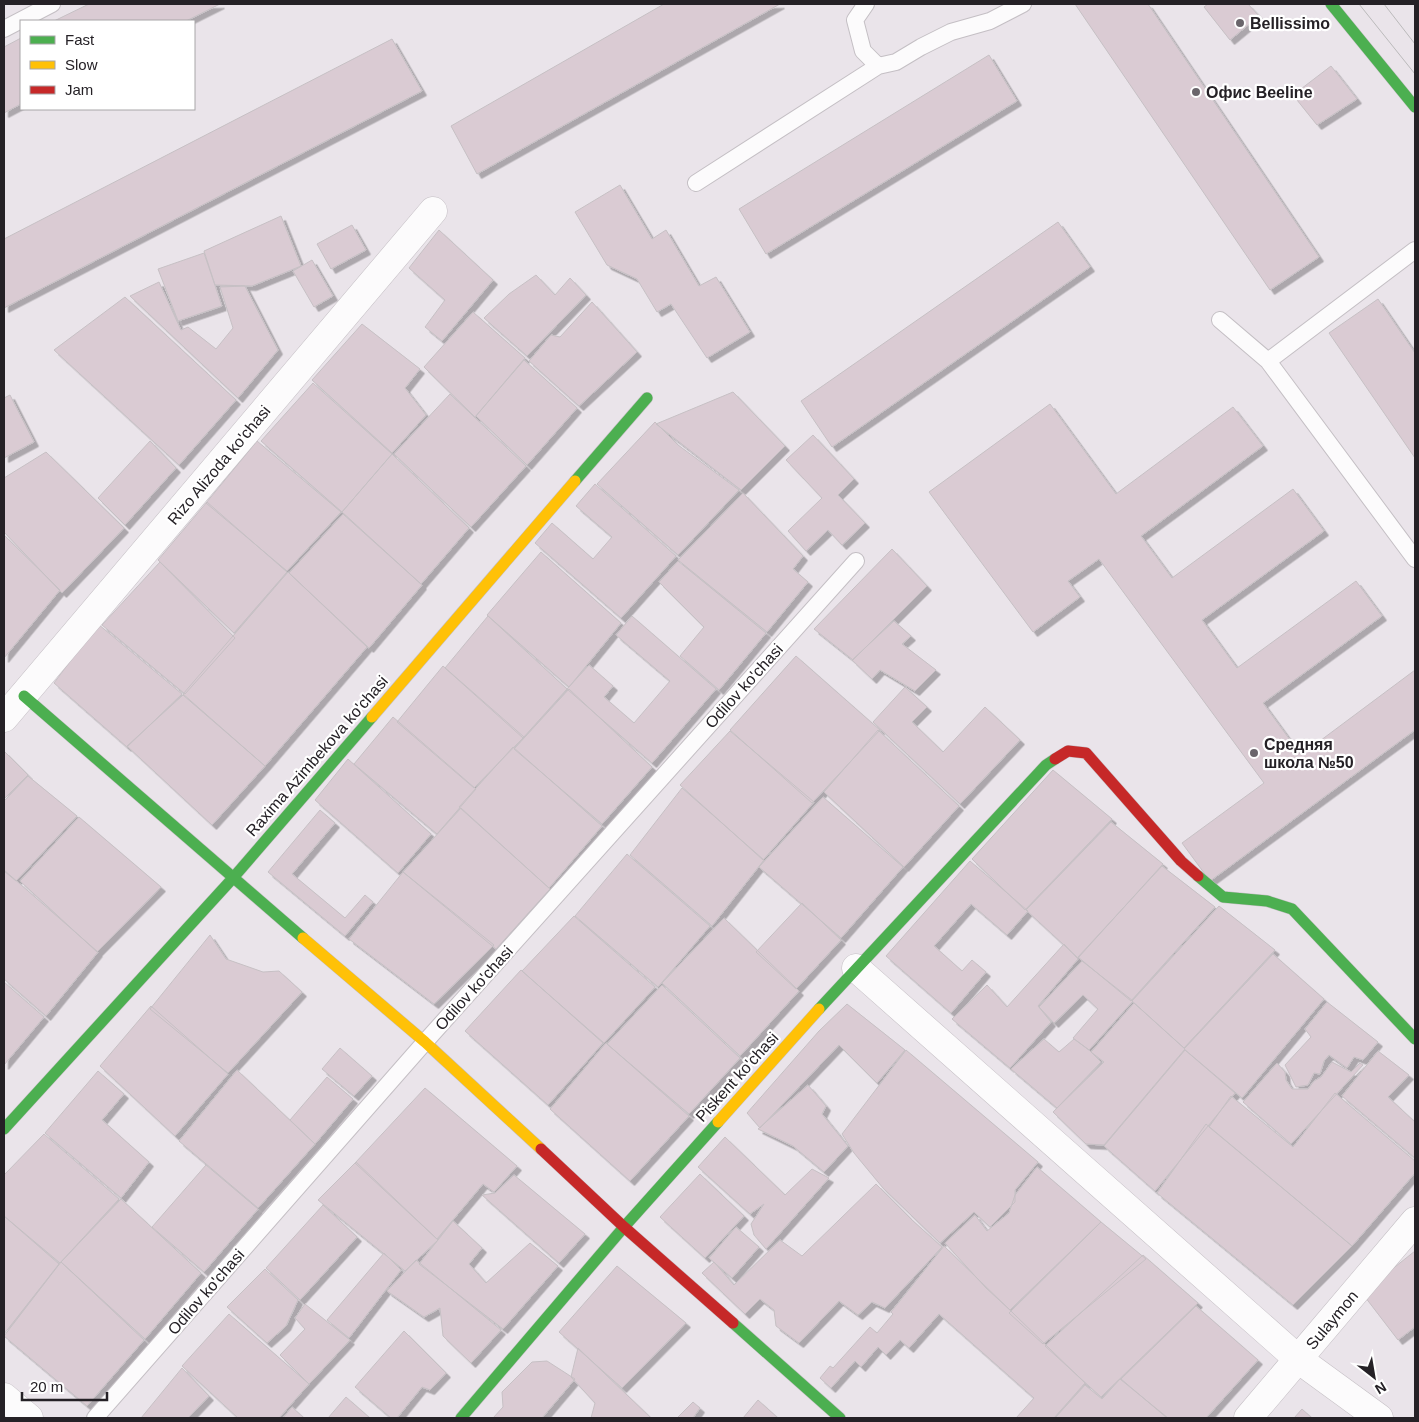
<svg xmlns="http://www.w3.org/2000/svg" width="1419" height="1422" font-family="Arial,sans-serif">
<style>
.building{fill:#dacbd3;stroke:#c6c0c4;filter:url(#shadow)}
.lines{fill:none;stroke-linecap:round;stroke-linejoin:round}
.lane-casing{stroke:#c4bfc4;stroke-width:18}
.street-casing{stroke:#c4bfc4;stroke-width:29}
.fast-casing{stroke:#c4bfc4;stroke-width:12}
.slow-casing{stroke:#c4bfc4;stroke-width:12}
.jam-casing{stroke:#c4bfc4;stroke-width:12}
.lane{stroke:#fcfbfc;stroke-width:16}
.street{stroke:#fcfbfc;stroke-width:28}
.fast{stroke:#4caf50;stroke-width:11}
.slow{stroke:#ffc107;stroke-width:11}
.jam{stroke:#c62828;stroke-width:11}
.tram{stroke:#bbbabb;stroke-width:1}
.poi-dot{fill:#6a656b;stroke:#fff;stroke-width:2}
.labels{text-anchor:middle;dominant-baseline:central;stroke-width:4.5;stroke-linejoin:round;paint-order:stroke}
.poi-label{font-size:16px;font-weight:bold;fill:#252126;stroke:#fff;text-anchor:start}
.street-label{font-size:16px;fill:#252126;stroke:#fff}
</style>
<defs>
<filter id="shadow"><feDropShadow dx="4.5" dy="4.5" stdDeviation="0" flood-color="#0004"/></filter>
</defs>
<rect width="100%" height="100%" fill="#eae4ea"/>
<path class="building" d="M89,4H220L186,21H54Z
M664,4H780L477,174L451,126Z
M1075,4H1148L1319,257L1270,290Z
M1208,4H1248L1259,16L1230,40L1204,7Z
M21,38V104L4,113V47Z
M392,39L422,91L4,308V239Z
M989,55L1017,101L766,254L739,209Z
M1331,66L1357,99L1317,125L1293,95Z
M620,185L652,239L666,230L699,286L716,277L750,332L707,358L671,304L657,312L637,279L607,265L575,212Z
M281,216L301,266L252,286L215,285L204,251Z
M1058,222L1090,267L832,447L801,401Z
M352,225L366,250L331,269L317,244Z
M439,230L493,280L442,341L425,327L445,300L409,268Z
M204,253L222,306L178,321L158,269Z
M312,260L333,296L314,307L293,271Z
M536,275L555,295L570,278L586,295L527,356L484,318L509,294Z
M159,282L181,330L188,327L216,349L233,328L220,287L245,286L278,350L238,398L130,296Z
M125,297L236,400L179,465L54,350Z
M1378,299L1415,353V458L1329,333Z
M592,302L637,352L579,406L529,361L551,335L560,337Z
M473,312L525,358L475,417L424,367Z
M362,324L420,369L405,388L426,415L392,453L312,380Z
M524,360L577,408L527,465L476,416Z
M313,383L392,454L342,512L261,441Z
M733,392L785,446L741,490L656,424Z
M450,394L526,466L471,527L394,454Z
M10,395L34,442L4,458V398Z
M1050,404L1116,494L1233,407L1263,446L1141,536L1172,578L1293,489L1324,531L1202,620L1237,668L1356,581L1382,616L1263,703L1301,755L1415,670V730L1210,881L1182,843L1264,783L1099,559L1068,581L1080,597L1033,632L929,492Z
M655,422L678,445L739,490L678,555L597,484Z
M813,435L854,479L838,495L865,523L842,545L828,530L806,551L788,531L822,498L786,460Z
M150,441L176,468L125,525L98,498Z
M257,441L341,512L287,571L206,503Z
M46,452L124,528L62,593L4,532V478Z
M392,454L469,528L421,584L342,512Z
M595,484L676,556L621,618L535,543L552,523L593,559L612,537L576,506Z
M743,493L803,556L793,569L808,582L767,632L678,560Z
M207,502L287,572L234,633L158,560Z
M343,514L422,585L369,648L289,573Z
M4,535L60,590L4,658Z
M892,549L927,586L853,660L814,629Z
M541,552L621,623L569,687L487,615Z
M678,561L766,633L719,690L680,656L704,627L659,582Z
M160,562L235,638L185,694L102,625Z
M288,572L367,647L265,766L183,694Z
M488,616L567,689L523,738L445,668Z
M632,616L716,689L652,763L567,689L589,665L613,686L604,697L634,723L670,681L616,635Z
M894,621L911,636L902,644L936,670L915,691L880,670L872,679L852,660Z
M98,624L182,694L127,747L54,683Z
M796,656L880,730L812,803L730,730Z
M443,666L524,737L474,788L397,722Z
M905,687L927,707L912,722L943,752L985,707L1020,740L960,804L873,722Z
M569,689L652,767L602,824L514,749Z
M183,695L265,766L212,825L127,746Z
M393,717L476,789L437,834L354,764Z
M878,730L959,806L904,867L824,792Z
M730,731L814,802L763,860L680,785Z
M513,747L602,826L549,888L459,807Z
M4,751L28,775L4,799Z
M348,759L431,834L398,873L315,800Z
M1053,770L1112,819L1025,910L972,859Z
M28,776L77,816L16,881L4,871V801Z
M682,788L764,860L712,926L630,855Z
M823,797L903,867L841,938L759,867Z
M461,808L550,889L496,949L403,872Z
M320,810L335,823L292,874L345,918L365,895L373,902L345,936L268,872Z
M79,817L161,887L97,952L20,881Z
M1111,822L1163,864L1078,958L1026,910Z
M627,854L710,926L658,987L575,916Z
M970,861L1028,911L1007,935L971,904L934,946L962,971L972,960L986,972L951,1013L886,956Z
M1162,866L1215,907L1131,1001L1078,957Z
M4,870L98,952L46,1016L4,979Z
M403,872L494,945L434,1004L349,939Z
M802,903L841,940L796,989L756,952Z
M1219,906L1275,950L1184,1048L1132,1001Z
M574,916L655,987L604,1043L522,971Z
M724,918L799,991L740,1056L662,983Z
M210,935L226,959L263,972L279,971L302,992L228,1073L150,1009Z
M1064,944L1078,959L1038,1006L1051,1022L1010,1068L952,1019L987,985L1007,1007Z
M1273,954L1324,999L1242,1098L1184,1049Z
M1082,961L1133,1001L1089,1050L1073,1038L1098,1009L1083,995L1054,1023L1039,1007Z
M521,970L603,1043L548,1105L465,1031Z
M4,982L44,1017L4,1065Z
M662,985L740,1058L689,1114L607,1044Z
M1327,1002L1378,1042L1363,1060L1354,1057L1347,1068L1329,1055L1324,1061L1320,1074L1314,1073L1308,1085L1296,1087L1285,1065L1311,1037L1305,1029Z
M1134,1003L1185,1049L1104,1145L1086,1144L1053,1112L1104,1062L1091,1052Z
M847,1004L905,1050L877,1083L839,1045L760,1128L747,1113L819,1031Z
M151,1006L228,1074L175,1136L100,1066Z
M1044,1039L1059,1052L1074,1039L1089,1050L1101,1062L1057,1108L1011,1069Z
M606,1043L689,1116L630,1181L550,1109Z
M340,1048L372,1076L354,1096L322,1069Z
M906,1050L1038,1162L1015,1190V1202L990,1227L974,1212L940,1243L883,1188L854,1153L842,1134Z
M1185,1050L1235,1093L1155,1191L1104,1146Z
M1378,1051L1409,1075L1388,1097L1415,1122V1158L1342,1096Z
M1332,1062L1351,1072L1360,1063L1363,1065L1291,1144L1243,1102L1277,1063L1285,1072L1286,1080L1292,1089H1308L1314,1081L1321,1077Z
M237,1070L315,1144L258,1208L179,1141Z
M98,1071L124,1094L102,1120L149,1162L121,1198L45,1133Z
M327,1077L353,1099L315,1144L290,1120Z
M808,1085L826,1106L822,1114L848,1146L824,1172L793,1146L758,1129Z
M425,1088L517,1166L494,1192L483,1184L437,1239L355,1163Z
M1335,1093L1415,1161V1173L1352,1246L1209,1127L1231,1096L1293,1147Z
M1206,1124L1352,1246L1293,1305L1157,1193Z
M44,1134L119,1199L60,1263L4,1216V1175Z
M725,1137L785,1195L812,1169L829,1178L766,1249L754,1235L751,1224L764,1204L750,1214L698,1167Z
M356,1162L438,1240L405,1271L318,1200Z
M206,1165L258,1209L204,1272L152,1227Z
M1037,1167L1101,1222L1010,1310L986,1288L945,1243L975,1215L987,1231L1009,1213L1015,1195Z
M700,1174L744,1216L705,1258L660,1217Z
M514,1175L585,1234L559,1263L482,1195L495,1193Z
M876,1184L912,1220L942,1247L885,1308L872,1302L858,1315L839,1301L799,1343L776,1326L774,1310L760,1299L745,1314L702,1273L714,1262L734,1285L780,1240L802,1256Z
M121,1199L201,1273L145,1339L61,1262Z
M323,1205L357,1237L300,1300L266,1268Z
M4,1216L59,1264L4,1334Z
M453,1221L482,1248L469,1264L486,1283L530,1243L558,1266L503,1329L419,1264Z
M1101,1222L1146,1259L1043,1344L1009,1313Z
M736,1227L759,1247L732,1278L709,1258Z
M944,1246L1085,1383L1054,1418H1016L1034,1398L939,1314L909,1348L900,1340L886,1355L878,1347L861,1367L855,1361L831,1388L820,1378L830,1366L833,1368L870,1327L877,1333L893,1314L891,1312Z
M1415,1251V1327L1398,1340L1362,1293Z
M384,1253L401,1270L349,1338L327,1320Z
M1143,1255L1198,1303L1101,1397L1045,1346Z
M416,1260L501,1330L471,1363L443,1336L440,1308L424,1317L387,1291Z
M61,1262L144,1340L87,1406L4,1336Z
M617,1266L686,1323L622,1388L559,1332Z
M265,1269L298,1300L286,1326L267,1343L227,1307Z
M305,1304L350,1340L309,1384L280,1355L305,1329L295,1318Z
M1196,1306L1258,1360L1206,1418H1167L1121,1379Z
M229,1314L309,1384L279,1418H238L182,1366Z
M404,1331L446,1373L430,1390L422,1387L397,1418H391L355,1387Z
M578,1348L651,1418H591L595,1403L571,1377Z
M547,1361L575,1379L542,1418H493L503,1407L502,1392L532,1362Z
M182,1368L209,1396L188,1418H141Z
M1120,1379L1168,1418H1055L1085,1385L1102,1399Z
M346,1397L370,1418H328Z
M758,1400L778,1418H743Z
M693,1402L700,1408L693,1418H677Z
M292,1407L304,1418H283Z
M1302,1409L1312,1418H1294Z"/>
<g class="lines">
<g class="lane-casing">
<path id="lane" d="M866,4L855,20L863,51L878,66L896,62L921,47L951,32L990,21L1023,4
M4,29L52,4
M696,183L878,66
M1220,320L1268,361L1415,559
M1268,361L1415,250
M95,1418L425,1042L856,561"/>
</g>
<g class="street-casing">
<path id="street" d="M4,718L433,211
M856,968L1298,1359L1379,1418
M4,1397L29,1418
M1248,1418L1415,1221"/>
</g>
<g class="fast-casing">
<path id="fast" d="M1331,4L1415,107
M575,481L647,398
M24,696L303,938
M1198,876L1223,897L1267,901L1292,909L1415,1039
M819,1009L1046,765L1055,759
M4,1129L233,878L372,717
M733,1323L840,1418
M461,1418L624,1227L718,1122"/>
</g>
<g class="slow-casing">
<path id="slow" d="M372,717L575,481
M303,938L425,1042L541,1149
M718,1122L819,1009"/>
</g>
<g class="jam-casing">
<path id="jam" d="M1055,759L1068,751L1086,753L1181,861L1198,876
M541,1149L624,1227L733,1323"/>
</g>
<use href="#lane" class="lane"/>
<use href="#street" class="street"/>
<use href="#fast" class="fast"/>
<use href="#slow" class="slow"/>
<use href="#jam" class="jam"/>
<path class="tram" d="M1359,4L1415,74
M1384,4L1415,44"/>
</g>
<g class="poi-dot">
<circle cx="1240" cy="23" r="5"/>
<circle cx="1196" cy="92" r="5"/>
<circle cx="1254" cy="753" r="5"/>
</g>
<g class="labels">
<g class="poi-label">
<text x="1250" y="23">Bellissimo</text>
<text x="1206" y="92">Офис Beeline</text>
<text x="1264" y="744">Средняя<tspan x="1264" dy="18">школа №50</tspan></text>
</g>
<g class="street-label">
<text transform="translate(219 465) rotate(-50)">Rizo Alizoda ko'chasi</text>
<text transform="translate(744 686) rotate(-48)">Odilov ko'chasi</text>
<text transform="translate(317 756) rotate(-49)">Raxima Azimbekova ko'chasi</text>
<text transform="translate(474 988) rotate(-48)">Odilov ko'chasi</text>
<text transform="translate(737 1077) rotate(-48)">Piskent ko'chasi</text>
<text transform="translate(206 1292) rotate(-49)">Odilov ko'chasi</text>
<text transform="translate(1332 1320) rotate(-50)">Sulaymon</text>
</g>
</g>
<rect width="1419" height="1422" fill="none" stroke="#252126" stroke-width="10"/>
<rect x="20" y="20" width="175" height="90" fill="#ffffff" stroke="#a8a6a8"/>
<rect x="30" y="36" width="25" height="8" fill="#4caf50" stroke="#a8a6a8"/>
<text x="65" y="45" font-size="15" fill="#252126">Fast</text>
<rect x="30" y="61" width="25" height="8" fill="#ffc107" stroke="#a8a6a8"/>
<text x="65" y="70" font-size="15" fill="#252126">Slow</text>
<rect x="30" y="86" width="25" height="8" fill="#c62828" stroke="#a8a6a8"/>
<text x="65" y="95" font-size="15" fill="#252126">Jam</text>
<g transform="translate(1374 1377) rotate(149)" stroke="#ffffff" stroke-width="4" paint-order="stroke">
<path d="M0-4L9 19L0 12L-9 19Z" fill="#252126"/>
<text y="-8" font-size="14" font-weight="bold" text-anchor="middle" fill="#252126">N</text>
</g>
<path d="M22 1392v8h85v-8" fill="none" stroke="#252126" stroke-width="2.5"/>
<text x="30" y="1392" font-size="15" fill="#252126" stroke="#ffffff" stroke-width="4" paint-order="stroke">20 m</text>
</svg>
